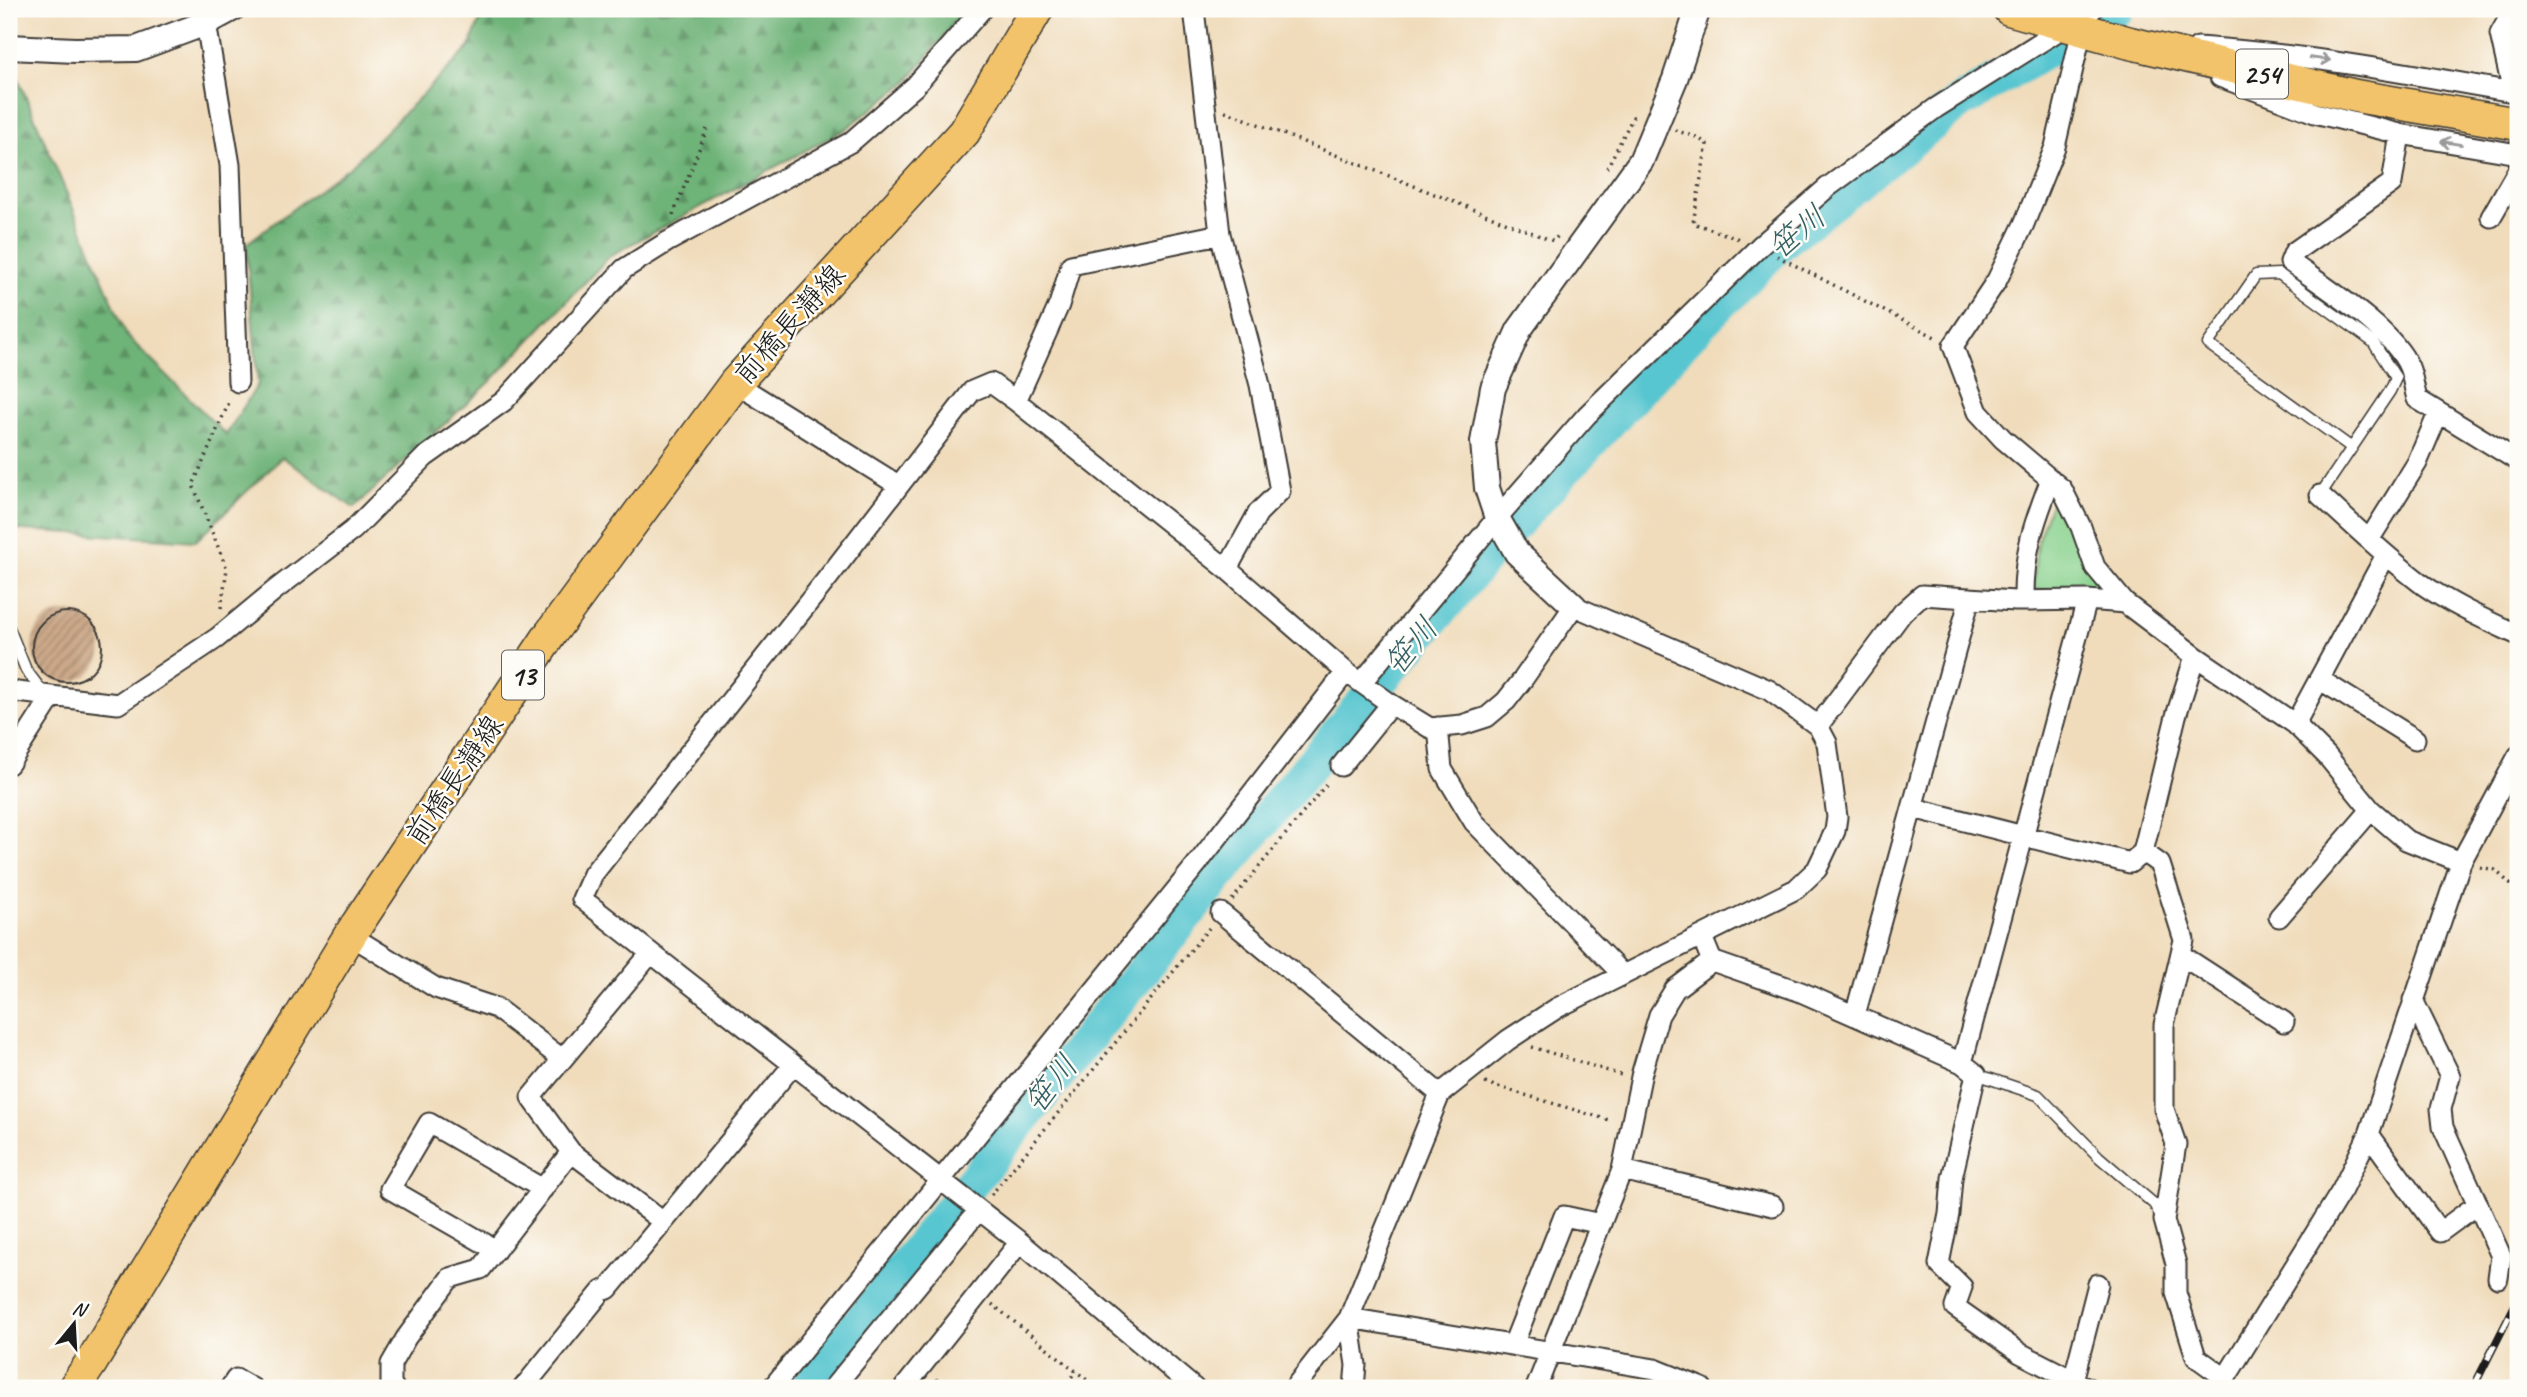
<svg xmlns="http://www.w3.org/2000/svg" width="2527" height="1397" font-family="Caveat,'Klee One',sans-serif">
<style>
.forest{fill:url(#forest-firs);stroke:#45684a;stroke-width:2}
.park{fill:#88d18d;stroke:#527654;stroke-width:2}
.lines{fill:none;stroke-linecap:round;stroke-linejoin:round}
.river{stroke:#59c6d0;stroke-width:35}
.building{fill:url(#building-hatch)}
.service-casing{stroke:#3c3934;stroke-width:13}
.minor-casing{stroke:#3c3934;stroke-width:23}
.tertiary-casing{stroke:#3c3934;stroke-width:28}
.primary-casing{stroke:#3c3934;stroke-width:35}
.trunk-casing{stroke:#3c3934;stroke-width:35}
.path{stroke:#3c3934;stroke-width:3.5;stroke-dasharray:2 5;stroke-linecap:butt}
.service{stroke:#fff;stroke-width:10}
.minor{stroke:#fff;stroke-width:19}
.tertiary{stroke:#fff;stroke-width:24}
.primary{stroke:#f2c36a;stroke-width:32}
.trunk{stroke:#f2c36a;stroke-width:32}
.rail-casing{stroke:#1c1c1c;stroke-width:8}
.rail{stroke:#fdfcf7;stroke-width:5;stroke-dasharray:16;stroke-linecap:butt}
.oneway{stroke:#999}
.labels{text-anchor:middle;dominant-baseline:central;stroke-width:5;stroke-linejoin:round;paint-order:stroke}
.shield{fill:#fdfcf7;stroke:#605f5e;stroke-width:2}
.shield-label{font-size:28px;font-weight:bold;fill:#1c1c1c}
.street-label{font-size:30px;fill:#1c1c1c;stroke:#fdfcf7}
.water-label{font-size:32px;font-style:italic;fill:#346064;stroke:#fdfcf7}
</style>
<defs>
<pattern id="forest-firs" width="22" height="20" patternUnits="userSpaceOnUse" patternTransform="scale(1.75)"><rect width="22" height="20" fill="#6eb378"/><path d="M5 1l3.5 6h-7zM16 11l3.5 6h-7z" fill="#5a9162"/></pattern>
<pattern id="building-hatch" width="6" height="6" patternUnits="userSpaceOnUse" patternTransform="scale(1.75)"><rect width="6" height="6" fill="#cca989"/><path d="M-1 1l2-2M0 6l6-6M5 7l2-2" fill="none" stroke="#a5896f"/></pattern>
</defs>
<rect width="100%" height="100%" fill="#fdfcf7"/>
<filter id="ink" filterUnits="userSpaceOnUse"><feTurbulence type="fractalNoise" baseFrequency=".0143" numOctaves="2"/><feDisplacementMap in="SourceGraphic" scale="14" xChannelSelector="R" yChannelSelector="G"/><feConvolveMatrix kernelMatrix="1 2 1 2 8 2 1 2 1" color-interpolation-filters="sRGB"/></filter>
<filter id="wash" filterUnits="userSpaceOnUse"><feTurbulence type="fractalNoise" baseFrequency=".00686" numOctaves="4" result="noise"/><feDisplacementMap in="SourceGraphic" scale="28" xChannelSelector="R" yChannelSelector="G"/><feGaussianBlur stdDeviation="1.57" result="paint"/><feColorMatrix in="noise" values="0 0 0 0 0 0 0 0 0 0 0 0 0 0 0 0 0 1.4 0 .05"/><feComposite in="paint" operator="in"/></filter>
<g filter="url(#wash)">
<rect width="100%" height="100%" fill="#f0dcbb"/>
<path class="forest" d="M484,9H966L907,82L846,129L611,255L490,382L354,508L282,457L196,541L9,529V57L127,336L226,435L258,384L246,244L352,165L469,48Z"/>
<path class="park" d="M2055,492L2104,587L2033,590L2037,542Z"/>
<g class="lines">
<path class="river" d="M806,1388L1245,843L1498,542L1695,329L1782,242L1959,103L2116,9"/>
</g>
<g id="blocks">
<path class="building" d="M32 647a35 35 0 1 1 70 0a35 35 0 1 1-70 0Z"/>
</g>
</g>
<g filter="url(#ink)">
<use href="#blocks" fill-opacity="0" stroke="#3c3934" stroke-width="2"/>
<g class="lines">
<g class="service-casing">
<path id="service" d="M2320,495L2390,391L2396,378L2373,342L2279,274L2256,275L2208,344L2352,448
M9,628L26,670L45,695
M1976,1074L2038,1095L2099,1157L2154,1204L2162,1218"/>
</g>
<g class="minor-casing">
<path id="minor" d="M1194,9L1220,234L1260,385L1280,491L1258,513L1227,569
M206,23L230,165L238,382
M2082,29L2055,147L2024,224L1997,280L1953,346L1978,412L2003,439L2062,489L2081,527L2095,567L2125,603L2195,656L2295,724L2327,756L2371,810L2406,840L2461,862
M2198,47C2306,54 2412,74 2518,93
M2220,77L2315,113L2400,134L2518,154
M2513,92L2500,34L2514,9
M2400,134L2392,183L2294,252L2290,262C2323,286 2393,329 2409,367C2413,377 2414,388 2417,399L2518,461
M2491,217L2518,170
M735,383L898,485
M1016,401L1059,305L1071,265L1220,234
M2320,495C2353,525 2386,557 2422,584C2452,605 2486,620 2518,635
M2369,540L2417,463L2438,414
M2024,601C2023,553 2034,523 2051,479
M2195,656L2176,716L2143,852L2160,864L2184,940L2164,1025V1109L2176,1144L2164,1220L2176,1264V1293L2196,1357L2225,1378
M2319,679L2415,739
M1362,682L1497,518L1587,415L1760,246L1828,187L1936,108L2093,9
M9,691L118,704L217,638L275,590L353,530L425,457L504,401L624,269L667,242L851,142L915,86L982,9
M2295,724L2386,555
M1438,727L1442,769L1474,822L1623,975L1796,889L1817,869L1835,831L1837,817L1827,743L1818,726
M9,764L52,697
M1341,766L1391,704
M1913,808L2130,863L2143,852
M1221,913L1440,1094
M2279,917L2371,810
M350,935L436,988L496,1008L562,1059
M1702,937L1712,961L1801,992L1962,1063L1976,1074L1952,1178L1949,1214L1939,1264L1962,1287L1955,1307L2020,1353L2088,1388
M2181,955L2284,1022
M2413,1000L2450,1076L2441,1109L2443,1127L2501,1256L2498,1278
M1855,1015L1970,598
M1962,1063L2087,600
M2369,1134L2440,1232L2478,1204
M571,1152L662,1221
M1622,1170L1773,1206
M496,1250L390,1189L429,1123L543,1189
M1513,1345L1564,1216L1601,1224
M2073,1381L2098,1284
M2220,1387L2342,1190L2369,1134L2461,862L2518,756
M230,1388L236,1379L252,1388
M394,1388L391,1384V1364L406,1338L450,1278L481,1269L571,1152L531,1097L651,953
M523,1388L602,1291L608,1289L793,1065
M772,1388L1201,859L1346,672
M833,1388L979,1210
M904,1388L1020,1242
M1194,1388L1020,1242L582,899L593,874L827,579L972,391L991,383L1016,401L1227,569L1346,672L1391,704L1430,728L1462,725L1487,717L1506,701L1521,682L1574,606L1769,690L1818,726L1903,612L1922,595L2015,601L2087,600L2125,603
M1294,1388L1349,1318L1655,1369L1702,1388
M1354,1388L1356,1365L1349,1318L1440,1094L1508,1040L1557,1008L1623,975
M1536,1388L1622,1170L1642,1072L1659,1015L1675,989L1712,961"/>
</g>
<g class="tertiary-casing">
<path id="tertiary" d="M9,47L75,50L136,49L206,23L232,9
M1574,606L1517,553L1497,518L1487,488L1483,442L1493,388L1519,330L1641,161L1675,79L1698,9"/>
</g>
<g class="primary-casing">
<path id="primary" d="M74,1388L91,1363L350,935L551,633L735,383L964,132L1037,9"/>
</g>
<g class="trunk-casing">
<path id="trunk" d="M2009,9L2130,43L2356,96L2518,124"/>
</g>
<path class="path" d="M1225,111L1553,241L1558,236
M1675,130L1698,138L1707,144L1693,223L1742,240
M1607,168L1633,117L1638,118
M673,215L707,129
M1777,256L1935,337
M221,608L227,569L193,485L230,400
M2480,867L2495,870L2518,891
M1232,900L1329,781
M1532,1047L1621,1075
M1485,1083L1612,1121
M991,1195L1209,928
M992,1304L1097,1388
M936,1379L947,1388
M1063,1388L1076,1371"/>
<use href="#service" class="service"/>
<use href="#minor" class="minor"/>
<use href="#tertiary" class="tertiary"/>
<use href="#primary" class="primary"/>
<use href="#trunk" class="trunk"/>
<g class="rail-casing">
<path id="rail" d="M2473,1388L2518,1299"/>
</g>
<use href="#rail" class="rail"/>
</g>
<defs><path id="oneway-shaft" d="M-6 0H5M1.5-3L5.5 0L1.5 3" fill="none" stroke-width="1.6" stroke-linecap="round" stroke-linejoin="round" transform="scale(1.75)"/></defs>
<g class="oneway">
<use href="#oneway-shaft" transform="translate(2320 59) rotate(8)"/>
<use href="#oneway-shaft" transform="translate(2451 143) rotate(-171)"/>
</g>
</g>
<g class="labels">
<g class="shield">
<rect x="2236" y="49.5" width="52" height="49" rx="5"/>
<rect x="502" y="650.5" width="42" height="49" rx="5"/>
</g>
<g class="shield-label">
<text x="2262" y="74">254</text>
<text x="523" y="675">13</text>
</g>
<g class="street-label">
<text transform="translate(789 324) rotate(-48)">前橋長瀞線</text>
<text transform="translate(454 780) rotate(-56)">前橋長瀞線</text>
</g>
<g class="water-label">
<text transform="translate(1797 232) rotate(-40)">笹川</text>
<text transform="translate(1411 646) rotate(-50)">笹川</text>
<text transform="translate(1051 1084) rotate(-51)">笹川</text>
</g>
</g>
<rect width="2527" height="1397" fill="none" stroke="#fdfcf7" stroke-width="35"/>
<g transform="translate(74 1324) rotate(18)" stroke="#fdfcf7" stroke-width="5" paint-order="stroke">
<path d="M0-5L12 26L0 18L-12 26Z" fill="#1c1c1c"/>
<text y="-10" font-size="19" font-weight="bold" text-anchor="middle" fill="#1c1c1c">N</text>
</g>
</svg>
